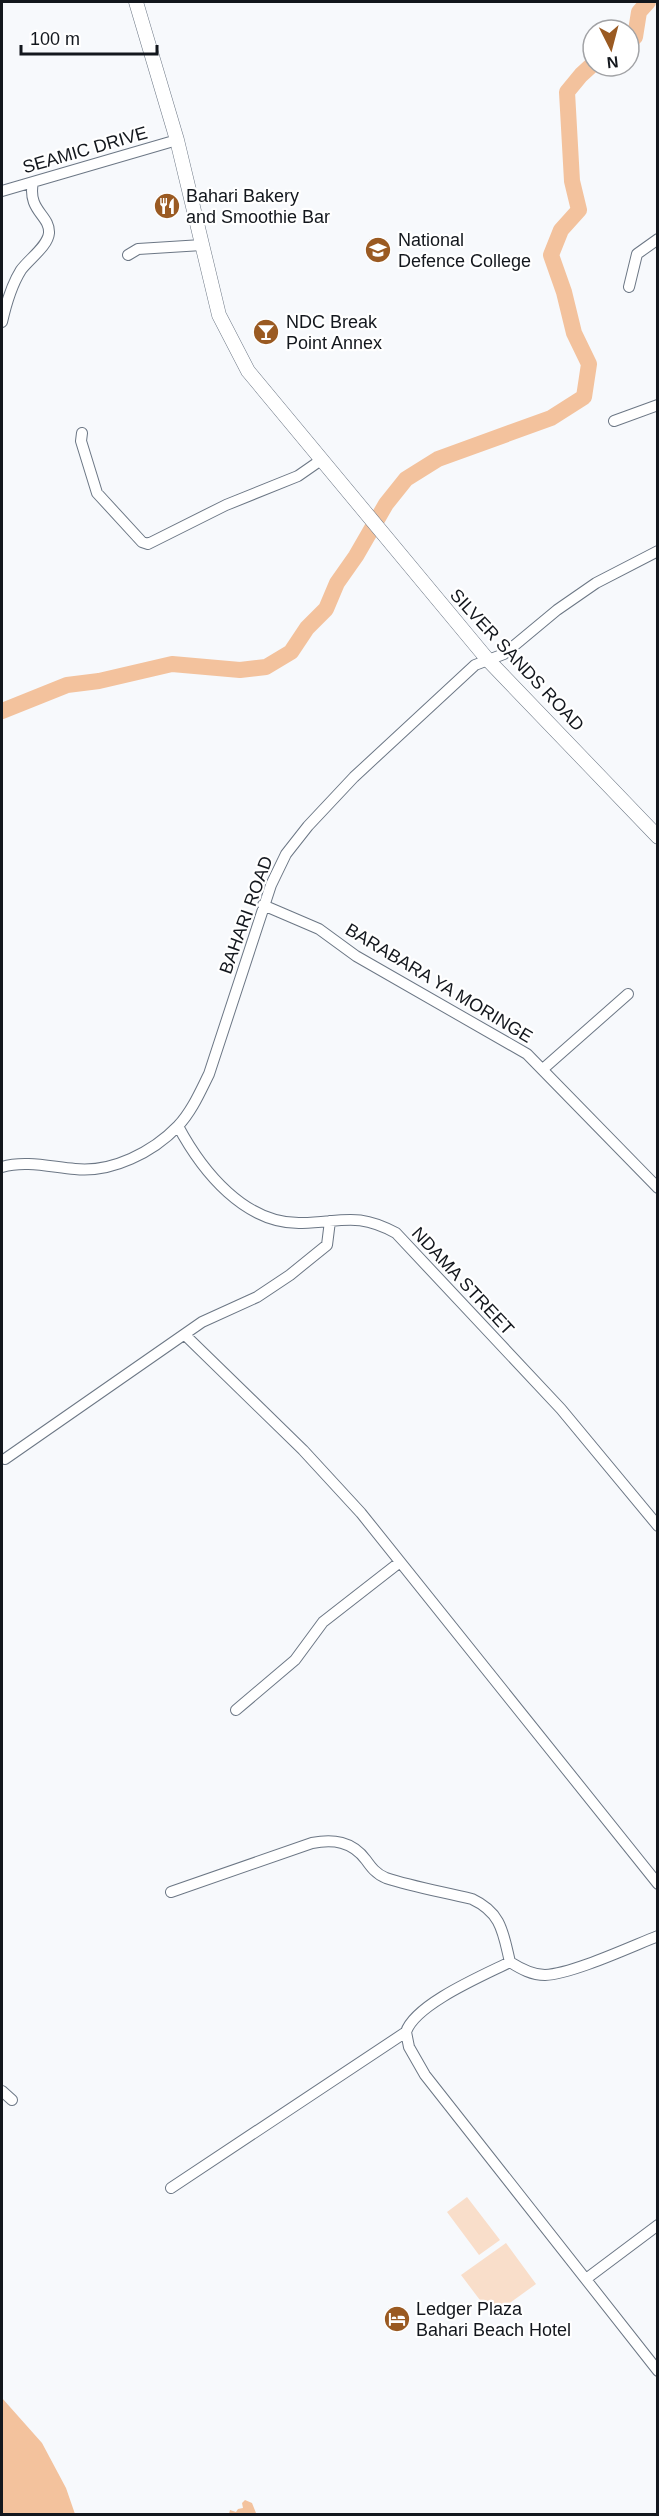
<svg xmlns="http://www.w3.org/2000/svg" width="659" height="2516" font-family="Arial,sans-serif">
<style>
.green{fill:#f9deca}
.water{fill:#f3c29d}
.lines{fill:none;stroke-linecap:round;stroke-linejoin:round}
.river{stroke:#f3c29d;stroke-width:16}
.minor-casing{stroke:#6c7785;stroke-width:12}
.tertiary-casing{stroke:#6c7785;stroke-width:15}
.minor{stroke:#fff;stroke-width:10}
.tertiary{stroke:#fff;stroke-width:14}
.labels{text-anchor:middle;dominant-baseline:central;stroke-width:4.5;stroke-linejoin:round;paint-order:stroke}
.street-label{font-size:18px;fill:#13171d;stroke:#fff}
.poi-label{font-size:18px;fill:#13171d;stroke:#fff;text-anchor:start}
</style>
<rect width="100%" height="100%" fill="#f7f9fc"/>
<path class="green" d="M467,2197L500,2240L479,2255L447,2212Z
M506,2243L536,2284L492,2316L461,2275Z"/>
<path class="water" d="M2,2398L42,2443L66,2488L75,2514H2Z
M245,2500L252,2503L256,2513L229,2514L230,2510L236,2512L238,2509L243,2508L242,2503Z"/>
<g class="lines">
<path class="river" d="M629,41L635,37L639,12L648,2
M2,711L67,685L99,681L172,664L240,670L266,667L291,652L307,628L326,609L337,583L356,556L386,504L406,479L438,459L551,418L584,397L589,364L574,333L564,292L551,255L561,230L579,210L572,181L567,92L581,75L593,64"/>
<g class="minor-casing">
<path id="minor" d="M2,191L177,140
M128,255L138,249L202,245
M629,287L637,254L658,239
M2,322C6,304 11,286 21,270C29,259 48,246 49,233C50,215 27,211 33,182
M614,421L658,405
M82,433L81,441L97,493L142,542L148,544L226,505L298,476L321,460
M263,905L319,929L356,956L527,1054L658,1188
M543,1069L628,994
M178,1126C202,1171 245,1225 302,1223C343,1222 357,1212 396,1233L561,1409L658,1526
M2,1167C25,1160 51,1167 75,1169C112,1173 153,1152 178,1126C192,1111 200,1092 209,1074L271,885L286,854L308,826L354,777L475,665L504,654L557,610L596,583L658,551
M185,1335L303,1450L361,1513L658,1884
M5,1459L202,1322L257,1297L290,1275L327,1245L330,1221
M236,1710L295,1660L323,1622L400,1562
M171,1892L312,1843C333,1839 352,1841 366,1860C371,1867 376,1874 386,1878C413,1887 444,1892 472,1899C502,1913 503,1933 510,1962C521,1969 532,1975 545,1975C572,1974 630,1947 658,1936
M406,2032L409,2047L425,2075L658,2371
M2,2091L12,2100
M171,2188L406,2032C415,2004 484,1975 510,1962
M586,2279L658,2225"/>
</g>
<g class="tertiary-casing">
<path id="tertiary" d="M136,2L177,140L219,315L248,371L488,660L658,837"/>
</g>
<use href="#minor" class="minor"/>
<use href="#tertiary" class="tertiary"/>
</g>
<defs>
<g id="restaurant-disc" transform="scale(1.35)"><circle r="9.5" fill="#9a5a22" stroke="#fff"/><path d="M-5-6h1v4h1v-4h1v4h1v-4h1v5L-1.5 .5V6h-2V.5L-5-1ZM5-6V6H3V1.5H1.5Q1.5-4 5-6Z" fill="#fff"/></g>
<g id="school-disc" transform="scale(1.35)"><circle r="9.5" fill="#9a5a22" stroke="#fff"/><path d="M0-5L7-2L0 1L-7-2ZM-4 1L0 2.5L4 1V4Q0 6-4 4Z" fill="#fff"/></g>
<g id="bar-disc" transform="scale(1.35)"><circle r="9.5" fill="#9a5a22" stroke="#fff"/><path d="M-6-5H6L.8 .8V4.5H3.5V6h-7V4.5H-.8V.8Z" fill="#fff"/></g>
<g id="hotel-disc" transform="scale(1.35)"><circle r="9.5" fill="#9a5a22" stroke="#fff"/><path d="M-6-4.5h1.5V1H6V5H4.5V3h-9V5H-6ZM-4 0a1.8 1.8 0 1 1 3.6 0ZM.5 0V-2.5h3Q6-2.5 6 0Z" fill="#fff"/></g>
</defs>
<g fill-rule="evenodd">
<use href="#restaurant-disc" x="167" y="206"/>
<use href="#school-disc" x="378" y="250"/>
<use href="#bar-disc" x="266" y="332"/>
<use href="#hotel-disc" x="397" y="2319"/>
</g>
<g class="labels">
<g class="street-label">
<text transform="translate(85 150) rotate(-16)">SEAMIC DRIVE</text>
<text transform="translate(517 660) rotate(47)">SILVER SANDS ROAD</text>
<text transform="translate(246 915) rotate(-70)">BAHARI ROAD</text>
<text transform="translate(439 983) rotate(31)">BARABARA YA MORINGE</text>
<text transform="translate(463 1281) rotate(47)">NDAMA STREET</text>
</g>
<g class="poi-label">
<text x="186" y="196">Bahari Bakery<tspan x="186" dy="21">and Smoothie Bar</tspan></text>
<text x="398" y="240">National<tspan x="398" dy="21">Defence College</tspan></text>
<text x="286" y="322">NDC Break<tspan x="286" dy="21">Point Annex</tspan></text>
<text x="416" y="2309">Ledger Plaza<tspan x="416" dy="21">Bahari Beach Hotel</tspan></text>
</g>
</g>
<rect width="659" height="2516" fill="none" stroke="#13171d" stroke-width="6"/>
<g transform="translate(611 48) rotate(174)"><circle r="28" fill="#ffffff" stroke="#a1a2a5" stroke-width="1.5"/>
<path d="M0-4.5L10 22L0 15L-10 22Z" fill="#9a5a22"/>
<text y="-9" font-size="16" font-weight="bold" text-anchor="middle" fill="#13171d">N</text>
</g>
<path d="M21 45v9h136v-9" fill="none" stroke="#13171d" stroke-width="3"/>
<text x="30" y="45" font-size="18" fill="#13171d" stroke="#ffffff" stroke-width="4.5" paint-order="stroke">100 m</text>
</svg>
